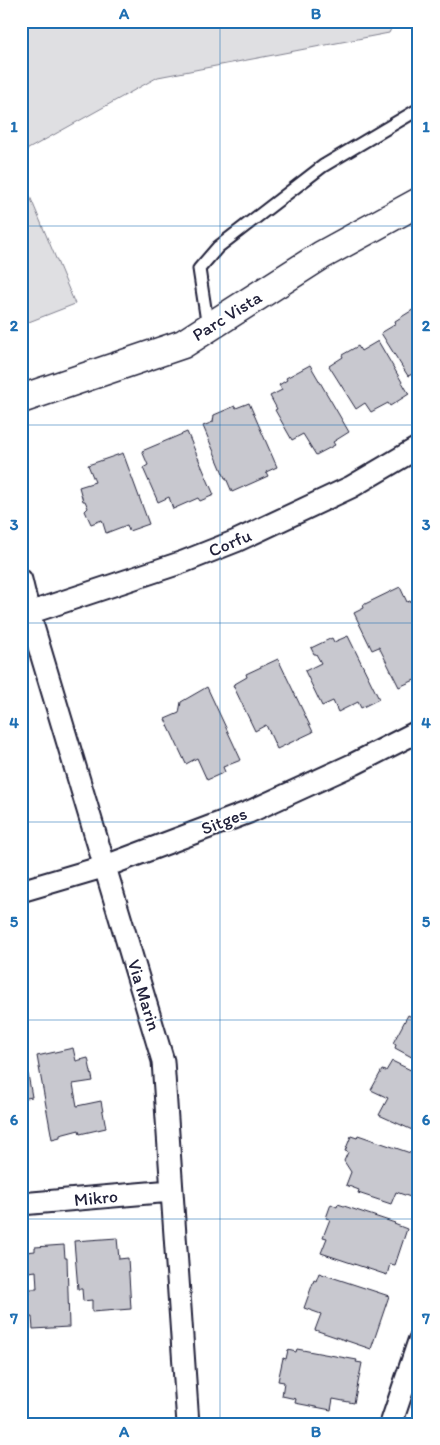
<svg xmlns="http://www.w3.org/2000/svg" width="440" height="1445" font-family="Itim,sans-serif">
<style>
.green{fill:#dfdfe2;stroke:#80808e}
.building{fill:#c8c8cf;stroke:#22223b}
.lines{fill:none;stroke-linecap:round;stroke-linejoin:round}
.lane-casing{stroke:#22223b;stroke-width:15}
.street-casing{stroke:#22223b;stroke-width:25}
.secondary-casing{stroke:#22223b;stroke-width:31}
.lane{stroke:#fff;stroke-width:11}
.street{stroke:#fff;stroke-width:21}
.secondary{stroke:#fff;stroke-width:28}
.grid{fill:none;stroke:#1f6fb2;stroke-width:1;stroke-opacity:0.55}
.labels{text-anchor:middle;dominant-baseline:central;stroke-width:4;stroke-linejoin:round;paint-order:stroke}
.street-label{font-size:18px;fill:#22223b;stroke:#fff}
.neatline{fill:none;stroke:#1f6fb2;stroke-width:2}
.grid-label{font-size:16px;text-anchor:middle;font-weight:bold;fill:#1f6fb2}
</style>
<rect width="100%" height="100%" fill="#fff"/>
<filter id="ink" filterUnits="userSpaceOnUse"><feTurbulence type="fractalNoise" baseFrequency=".02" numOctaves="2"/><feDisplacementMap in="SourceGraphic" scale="10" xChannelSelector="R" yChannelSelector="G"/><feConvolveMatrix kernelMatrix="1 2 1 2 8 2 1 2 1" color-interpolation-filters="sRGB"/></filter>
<g filter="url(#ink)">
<path class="green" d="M21,21H395L389,33L158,77L21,153Z
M21,175L75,304L21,325Z"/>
<path class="building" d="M419,306V371L408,376L381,333L396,324L395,321Z
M378,341L409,394L390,406L388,403L371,412L365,403L356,409L329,366L343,357L342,355L358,346L361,351Z
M310,365L349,432L333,442L335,445L316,455L303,434L292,440L275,410L277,409L270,396L282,390L279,385L287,380L286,378Z
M249,403L277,467L266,472L268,476L232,492L226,478H225L203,426L213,422L214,415L235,406L236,408Z
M187,432L214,495L200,501L198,498L173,509L169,497L158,502L143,468L148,465L142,451Z
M123,453L149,524L129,531L127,525L106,533L102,520L91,524L85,511L88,508L85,501H83L79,487L95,482L88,465Z
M400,587L407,602L413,600L419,612V678L399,687L379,647L372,650L354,613L364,608L363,605Z
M348,636L379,699L361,708L358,702L338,712L333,701L322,706L305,671L321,663L316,654H314L311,648L332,638L334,642Z
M278,659L313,732L277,749L266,725L255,731L233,685L247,677L246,674Z
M207,687L241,760L223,767L225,772L207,780L197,758L186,764L165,719L179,713L181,702Z
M21,816L28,838L21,840Z
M418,1006H419V1061L395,1048L396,1045L393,1043L408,1015L412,1017Z
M73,1048L76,1061L88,1058L93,1081L73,1084L77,1106L101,1101L106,1128L80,1134L79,1130L60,1135V1137L52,1139L37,1056Z
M392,1061L419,1074V1133L379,1115L388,1098L371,1090L382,1070L386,1071Z
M28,1074L32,1097L21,1099V1076Z
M358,1135L419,1156V1200L396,1192L391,1204L358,1193L359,1190L346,1185L351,1172L344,1161L348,1152L345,1151L351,1136L357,1138Z
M331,1204L337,1207L338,1204L395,1223L394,1224L407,1229L395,1265L390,1264L387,1275L321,1253L327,1238L323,1237L330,1219L326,1218Z
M117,1238L119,1259L128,1258L131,1309L92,1312V1300L83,1301L82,1289H78L74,1241Z
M64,1245L65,1258H67L69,1327L33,1329L32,1317L21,1318V1294H30L29,1289H37L36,1271L21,1273V1247L26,1246V1252L35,1251V1247Z
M319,1273L389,1296L371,1349L315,1330L321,1314L304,1308L314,1280L316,1281Z
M297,1349L357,1360L356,1362L362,1363L354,1403L333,1399L331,1410L295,1403L296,1399L282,1396L284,1382L278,1381L283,1358L286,1359L288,1350L296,1352Z"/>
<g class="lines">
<g class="lane-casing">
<path id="lane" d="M208,328L199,269L218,247L323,166L419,109"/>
</g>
<g class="street-casing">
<path id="street" d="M21,580L29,613L163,1061L188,1424
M29,613L183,562L236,541L351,487L419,447
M21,891L106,866L249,812L354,764L419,731
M21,1204L171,1191
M391,1424L419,1341"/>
</g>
<g class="secondary-casing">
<path id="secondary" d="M21,399L183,344L322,255L419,202"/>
</g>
<use href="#lane" class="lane"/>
<use href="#street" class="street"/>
<use href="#secondary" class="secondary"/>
</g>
</g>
<path class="grid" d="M220,21V1424M21,226H419M21,425H419M21,623H419M21,822H419M21,1020H419M21,1219H419"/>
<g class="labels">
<g class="street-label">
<text transform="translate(227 316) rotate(-32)">Parc Vista</text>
<text transform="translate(230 543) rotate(-23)">Corfu</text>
<text transform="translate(224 821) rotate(-21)">Sitges</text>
<text transform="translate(144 995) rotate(73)">Via Marin</text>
<text transform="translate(96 1198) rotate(-5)">Mikro</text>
</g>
</g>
<rect width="440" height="1445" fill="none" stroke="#fff" stroke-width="55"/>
<rect x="28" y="28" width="384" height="1390" class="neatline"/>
<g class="grid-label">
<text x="124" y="19">A</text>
<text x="316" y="19">B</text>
<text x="14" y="132">1</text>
<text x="426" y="132">1</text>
<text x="14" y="331">2</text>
<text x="426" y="331">2</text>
<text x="14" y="530">3</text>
<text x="426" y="530">3</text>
<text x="14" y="728">4</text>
<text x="426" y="728">4</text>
<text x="14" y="927">5</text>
<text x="426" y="927">5</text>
<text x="14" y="1125">6</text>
<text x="426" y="1125">6</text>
<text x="14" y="1324">7</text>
<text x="426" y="1324">7</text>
<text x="124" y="1437">A</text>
<text x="316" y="1437">B</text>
</g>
</svg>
